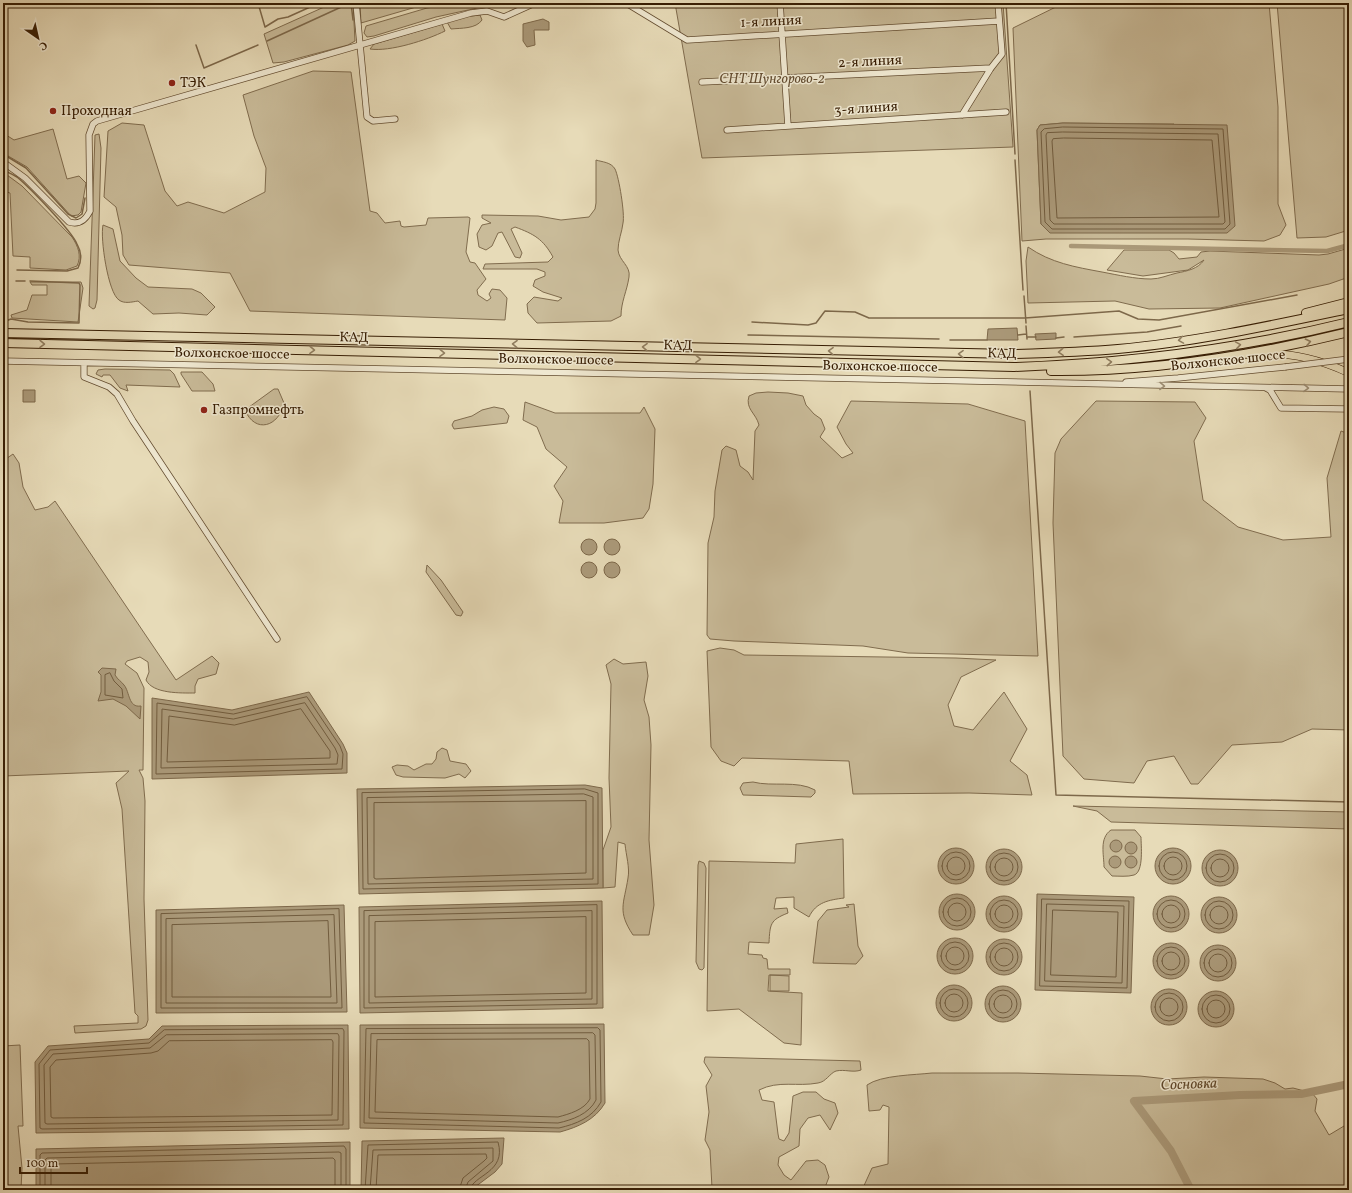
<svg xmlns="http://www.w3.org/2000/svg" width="1352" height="1193" font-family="Vollkorn,serif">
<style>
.green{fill:#c9bb99;stroke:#806c4e;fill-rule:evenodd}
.water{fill:#ab9a7a;stroke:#7d684a}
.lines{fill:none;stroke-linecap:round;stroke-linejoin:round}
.shore{stroke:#715c3e;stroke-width:1}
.stream{stroke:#7d684a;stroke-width:1.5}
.canal{stroke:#ab9a7a;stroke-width:4.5}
.river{stroke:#ab9a7a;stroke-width:8}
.minor-casing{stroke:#634c30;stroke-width:7}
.major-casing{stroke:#371d03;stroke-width:8}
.highway-casing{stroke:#371d03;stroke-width:10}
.minor{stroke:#efe8d1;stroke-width:5.5}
.major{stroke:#e7dbb8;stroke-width:7}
.highway{stroke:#e7dbb8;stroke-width:8}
.minor-bridge-casing{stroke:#634c30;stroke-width:7;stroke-linecap:butt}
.minor-bridge{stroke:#efe8d1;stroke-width:5.5}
.oneway{stroke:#8f7c5e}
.oneway2{stroke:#9c8d74}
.poi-dot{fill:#8f2418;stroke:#efe8d1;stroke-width:1.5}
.labels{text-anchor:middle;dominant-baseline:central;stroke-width:3;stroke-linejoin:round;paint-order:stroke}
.street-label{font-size:14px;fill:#371d03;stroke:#efe8d1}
.park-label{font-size:14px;font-style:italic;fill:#634c30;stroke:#efe8d1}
.poi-label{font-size:14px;fill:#371d03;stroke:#efe8d1;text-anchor:start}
.water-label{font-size:15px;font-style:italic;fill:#60492d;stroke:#efe8d1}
</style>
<rect width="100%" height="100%" fill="#e7dbb8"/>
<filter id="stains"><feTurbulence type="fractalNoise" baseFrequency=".005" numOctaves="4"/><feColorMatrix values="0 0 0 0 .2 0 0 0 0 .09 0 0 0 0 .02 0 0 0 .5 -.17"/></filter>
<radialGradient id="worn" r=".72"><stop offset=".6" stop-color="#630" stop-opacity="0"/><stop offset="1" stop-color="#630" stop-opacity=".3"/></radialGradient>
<path class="green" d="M333,3H353L355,41L348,45L284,62L273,63L264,34Z
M360,3H430L361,23Z
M463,3H500L436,17L374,36L367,37L364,33L366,26L427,8Z
M675,3H1003L1013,147L702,158Z
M1064,3H1269L1278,107V204L1286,225L1280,235L1264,241L1188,239H1046L1022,241L1013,28ZM1063,123L1174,124L1041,224L1037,130L1040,125Z
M1277,3H1349V230L1326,237L1297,238Z
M480,15L482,20C476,29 461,28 451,29L447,22L463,17Z
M442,24L445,31C427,40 390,52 370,49L374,44Z
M313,71L351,72L370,211L377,213L385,223L400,221L401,226L404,227L426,225L428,218L468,217L470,218L466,252L470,262L475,263L486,279L477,290L478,295L487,301L491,298L489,294L492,289L500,290L507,298L505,320L250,311L230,273L129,265L123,255L122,235L116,207L104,197L108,131L122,123L144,125L165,191L177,206L188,202L224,213L265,192L266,168L254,136L243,95Z
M53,129L67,179L79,176L86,183L81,212L78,215L71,216L27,167L3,153V133L14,140Z
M99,134L101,148L97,300L95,308L93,309L89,306L95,135Z
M596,160C602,162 611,162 615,169C619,177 625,214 623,223C622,232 618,241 618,250C619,261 631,266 629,277C627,291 621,302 621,316L611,321L537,323L528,313L527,304L534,297L558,301L562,298L543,292L533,286L535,280L545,276V272L537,269H483L485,264L548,262L553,257C543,239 534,234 515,227L511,229L522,253L520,258L515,257L502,232L498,233L492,246L486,250L479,247L477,234L482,225L491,223L482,218V215L538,216L561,220L589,217L595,209L596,203Z
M3,172L22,186L72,237C78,246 82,256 77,266L66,270L30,268V257L13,256L10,193L3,191Z
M103,225L113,229L120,261L136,278L148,287L192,289L201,293L215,307L207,315L179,313L153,314L138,301C132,302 124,304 119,300C108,293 100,238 103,225Z
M1028,247C1051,263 1075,267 1102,272C1118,275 1135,279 1151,279C1160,279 1168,275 1177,273C1187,271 1198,269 1204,260L1188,270L1143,276L1107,270L1124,250H1169L1174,253L1179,259L1197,257L1201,252L1210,251L1319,255L1328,254L1349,248V277L1329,284L1220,308L1149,309L1115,301L1028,303L1026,261Z
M30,282H81L83,288L78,322L12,318L11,315L27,310L32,295H47V285H32Z
M105,369L170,370L174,374L180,387L126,385L128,391L120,388L110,375H103L102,377L96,374L98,370Z
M181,372H202L213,384L215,391H192L181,374Z
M274,389H278L284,403C279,427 255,434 245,410Z
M768,392L788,393L803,396L806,405L814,414L821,419L825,429L820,437L842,458L853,453L846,444L837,427L851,401L968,404L1025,421L1038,656L908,653L863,646L734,641L710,639L707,635L708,543L714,517L715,491L722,450L726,446L736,450L740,466L748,472L753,480L755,431L759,425C756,413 745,409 749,396L756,393Z
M1096,401L1195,402L1206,418L1194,441L1203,500L1238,527L1283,540L1331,537L1327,478L1341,431L1349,434V730L1312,729L1282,742L1232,745L1198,784H1191L1174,756L1147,761L1134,783L1084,779L1063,756L1053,523L1055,453L1061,439Z
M525,402L555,413H640L644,407L655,429L653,484L649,509L643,518L604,523H559L563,501L554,486L567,467L546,449L537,427L523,420Z
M494,407L504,409L509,416L507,423L454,429L452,425L454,421L472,416L482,410Z
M13,454L19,463L23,487L35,510L48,507L55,501L176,680L212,656L219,663L216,674L198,679L195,686V693C181,693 153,694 146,680L149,672L148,662L140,657L127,661L125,664L137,673L144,688L143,770H139L143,778L145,801L144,899L148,1020L146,1026L141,1029L75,1033L74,1026L138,1023V1016L135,1013L122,809L116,783L129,771L3,776V461Z
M427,565L441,580L463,612L461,616L456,615L426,572Z
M720,648L734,650L744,655L956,658L996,660L961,677L948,705L954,726L973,730L1004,692L1027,729L1010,761L1027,775L1032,795L969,793L853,794L849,761L742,758L734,766L721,761L711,747L707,651Z
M614,659L623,664L646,662L648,676L644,700L649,717L651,745L649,840L654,905L649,935H633C617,911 624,904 628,878C630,868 626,855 625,844L618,842L615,887L603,888V850L611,827L609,778L611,684L606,665Z
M442,748L447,750L450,761L466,764L471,771L465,778L459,774L445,778L403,777L396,775L392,767L397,765L408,766L414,770L426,764H432L436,759L437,752Z
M753,782C772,787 797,780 815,790V793L811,797L743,795L740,788L743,783Z
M1073,806L1349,812V829L1111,822L1097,811Z
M1111,830H1135L1141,837C1141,845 1144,872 1134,875C1128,877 1118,876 1112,876L1104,867C1104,855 1099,838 1111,830Z
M843,839L844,898C829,900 816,902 809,917L794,908V897L776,898L774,909L787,908L788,913C770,920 770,924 769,943L749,942L748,954L762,955L763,958L767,959L768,969H790V975H769L768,991L802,993L801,1045L784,1043L739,1009L707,1011L709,861L795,863L796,844Z
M699,861L704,863L706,868L704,968L702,970L699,969L696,962L698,865Z
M854,904L858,946L863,956L856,964L813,963L818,921L827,910L849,907L846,905Z
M770,975L789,976V991H770Z
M20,1045L23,1126H18L22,1168L21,1190H3V1046Z
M705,1057L860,1061L861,1070C853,1073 845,1069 836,1071C830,1073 826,1082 818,1083C797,1087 779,1080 759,1090L762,1100L774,1102L778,1134L779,1139L784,1141L789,1133L793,1096L803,1092H816L824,1099L835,1103L838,1113L830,1130L820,1115L808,1118L800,1129L799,1146L779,1157L778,1165L784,1175L791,1180L806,1161L818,1160L825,1165L829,1177L824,1190H714L712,1188L710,1150L705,1140L709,1112L706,1086L712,1075L704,1062Z
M932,1073H1018L1140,1076L1167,1079L1204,1077L1263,1079L1275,1083L1285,1089L1293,1088L1312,1093L1317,1099L1315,1111L1329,1135L1349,1123V1190H862L872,1168L888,1164L889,1107L883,1105L880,1110L869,1111L867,1085C881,1075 915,1075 932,1073Z"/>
<path class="water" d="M543,19L549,22V30H534L535,45L527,47L523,41V24Z
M1063,123L1227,125L1235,226L1227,233H1050L1041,224L1037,130L1040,125Z
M1017,328L1018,340H987L988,329Z
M1056,333V339L1036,340L1035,334Z
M23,390H35V402H23Z
M581 547a8 8 0 1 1 16 0a8 8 0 1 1-16 0Z
M604 547a8 8 0 1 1 16 0a8 8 0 1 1-16 0Z
M581 570a8 8 0 1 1 16 0a8 8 0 1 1-16 0Z
M604 570a8 8 0 1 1 16 0a8 8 0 1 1-16 0Z
M102,668L116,669L115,675C118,680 121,681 124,685C130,692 128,708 141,706L140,719L126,706L113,699L98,701L101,692V675L98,672Z
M309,692L343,744L347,753V773L152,779V698L232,710Z
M585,785L602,788L603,888L359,894L357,789Z
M1110 846a6 6 0 1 1 12 0a6 6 0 1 1-12 0Z
M1125 848a6 6 0 1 1 12 0a6 6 0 1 1-12 0Z
M938 866a18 18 0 1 1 36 0a18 18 0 1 1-36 0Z
M1155 866a18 18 0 1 1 36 0a18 18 0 1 1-36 0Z
M986 867a18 18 0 1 1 36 0a18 18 0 1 1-36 0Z
M1202 868a18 18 0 1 1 36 0a18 18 0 1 1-36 0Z
M1109 862a6 6 0 1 1 12 0a6 6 0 1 1-12 0Z
M1125 862a6 6 0 1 1 12 0a6 6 0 1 1-12 0Z
M939 912a18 18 0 1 1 36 0a18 18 0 1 1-36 0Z
M1037,894L1134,897L1131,993L1035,990Z
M1153 914a18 18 0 1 1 36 0a18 18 0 1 1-36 0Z
M986 914a18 18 0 1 1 36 0a18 18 0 1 1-36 0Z
M1201 915a18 18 0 1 1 36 0a18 18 0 1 1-36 0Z
M602,901L603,1008L360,1013L359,907Z
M344,905L347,1012L156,1013V910Z
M937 956a18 18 0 1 1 36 0a18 18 0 1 1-36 0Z
M986 957a18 18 0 1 1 36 0a18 18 0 1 1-36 0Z
M1153 961a18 18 0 1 1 36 0a18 18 0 1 1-36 0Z
M1200 963a18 18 0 1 1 36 0a18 18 0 1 1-36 0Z
M936 1003a18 18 0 1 1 36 0a18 18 0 1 1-36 0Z
M985 1004a18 18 0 1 1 36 0a18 18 0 1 1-36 0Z
M1151 1007a18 18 0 1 1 36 0a18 18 0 1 1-36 0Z
M1198 1009a18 18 0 1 1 36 0a18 18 0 1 1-36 0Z
M604,1024L605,1103C595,1120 578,1127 560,1132L360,1128V1025Z
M348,1025L349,1129L36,1133L35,1062L48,1046L149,1039L162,1026Z
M504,1138L502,1164L495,1172L471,1190H361L362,1141Z
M350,1142V1190H36V1149Z"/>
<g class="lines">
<path class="shore" d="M1063,127L1223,129L1230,224L1225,229H1052L1045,222L1041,132L1044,129Z
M1063,132L1218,134L1225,222L1223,224H1054L1050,220L1046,135L1047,133Z
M1064,138L1212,140L1219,217L1057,218L1052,141L1053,139Z
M110,673L114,681L122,689L123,698L105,695V675Z
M307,697L340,746L343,754L342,769L156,774L157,703L233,714Z
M305,703L335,748L338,755L337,764L161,768L162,709L233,719Z
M301,709L330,751V758L167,762L169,716L234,725Z
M585,789L598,793V884L363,889L362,793Z
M584,794L593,797V879L368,884L367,798Z
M586,801V873L376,879L374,878V803Z
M942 866a14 14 0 1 1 28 0a14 14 0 1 1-28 0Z
M1159 866a14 14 0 1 1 28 0a14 14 0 1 1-28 0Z
M990 867a14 14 0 1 1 28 0a14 14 0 1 1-28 0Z
M1206 868a14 14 0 1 1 28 0a14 14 0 1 1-28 0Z
M947 866a9 9 0 1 1 18 0a9 9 0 1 1-18 0Z
M1164 866a9 9 0 1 1 18 0a9 9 0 1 1-18 0Z
M995 867a9 9 0 1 1 18 0a9 9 0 1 1-18 0Z
M1211 868a9 9 0 1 1 18 0a9 9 0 1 1-18 0Z
M943 912a14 14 0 1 1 28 0a14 14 0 1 1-28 0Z
M1042,899L1129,901L1127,988L1040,986Z
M1157 914a14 14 0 1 1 28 0a14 14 0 1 1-28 0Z
M990 914a14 14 0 1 1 28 0a14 14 0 1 1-28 0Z
M1205 915a14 14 0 1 1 28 0a14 14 0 1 1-28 0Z
M948 912a9 9 0 1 1 18 0a9 9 0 1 1-18 0Z
M1047,904L1124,906L1122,983L1045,981Z
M597,905V1004L364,1008V911Z
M1162 914a9 9 0 1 1 18 0a9 9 0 1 1-18 0Z
M995 914a9 9 0 1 1 18 0a9 9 0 1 1-18 0Z
M1210 915a9 9 0 1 1 18 0a9 9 0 1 1-18 0Z
M339,909L342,1008H161V914Z
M1053,910L1118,912L1116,977L1051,975Z
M592,911V999L369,1003V916Z
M334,915L337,1003H166V919Z
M586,917V993L375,997V922Z
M328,921L331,997H172V925Z
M941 956a14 14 0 1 1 28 0a14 14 0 1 1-28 0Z
M990 957a14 14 0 1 1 28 0a14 14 0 1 1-28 0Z
M1157 961a14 14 0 1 1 28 0a14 14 0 1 1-28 0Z
M946 956a9 9 0 1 1 18 0a9 9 0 1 1-18 0Z
M995 957a9 9 0 1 1 18 0a9 9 0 1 1-18 0Z
M1204 963a14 14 0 1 1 28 0a14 14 0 1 1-28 0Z
M1162 961a9 9 0 1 1 18 0a9 9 0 1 1-18 0Z
M1209 963a9 9 0 1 1 18 0a9 9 0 1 1-18 0Z
M940 1003a14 14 0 1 1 28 0a14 14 0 1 1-28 0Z
M989 1004a14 14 0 1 1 28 0a14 14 0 1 1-28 0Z
M1155 1007a14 14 0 1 1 28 0a14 14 0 1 1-28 0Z
M945 1003a9 9 0 1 1 18 0a9 9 0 1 1-18 0Z
M1202 1009a14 14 0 1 1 28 0a14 14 0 1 1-28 0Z
M994 1004a9 9 0 1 1 18 0a9 9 0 1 1-18 0Z
M1160 1007a9 9 0 1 1 18 0a9 9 0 1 1-18 0Z
M1207 1009a9 9 0 1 1 18 0a9 9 0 1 1-18 0Z
M598,1028L600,1030L601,1102C592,1118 576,1124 559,1128L364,1123L366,1029Z
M343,1029L344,1031L343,1125L42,1129L40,1128L39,1064L50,1050L149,1043L164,1030Z
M593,1033L595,1035L596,1100C589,1114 572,1120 558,1123L369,1118L371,1034Z
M338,1034L339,1036L338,1120L47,1124L45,1123L44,1065L53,1054L150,1048L166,1035Z
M587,1039L589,1041L590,1099C584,1110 569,1114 558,1117L375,1112L377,1040Z
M332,1040L333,1042L332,1115L53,1118L51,1117L50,1067L56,1060L151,1053L158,1051L169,1041Z
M40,1190V1155L42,1153L344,1146L346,1149V1190
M45,1190V1160L47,1158L339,1152L341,1153V1190
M51,1190V1166L53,1164L333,1158L335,1160V1190
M365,1190L368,1145L498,1142C507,1173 472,1175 470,1190
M370,1190L373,1150L493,1148V1161L468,1182L465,1190
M376,1190L378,1155L486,1154L487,1158L484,1161L463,1178L459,1190"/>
<path class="stream" d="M258,3L265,27L278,19L288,17L319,3
M351,3L353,20
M1006,3L1015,154
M267,41L350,3
M196,45L204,68L258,45
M3,154L26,168L68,214L76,218L82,214L85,198
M1015,160L1023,290
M3,170C7,172 12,174 17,177C29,187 71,230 77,244C81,251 82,260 78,268L67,271L17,270
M16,281H25
M1024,296L1026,323
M3,322L11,319L28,322L79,323L80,285L79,283L30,281
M752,322L808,325L816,323L825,311L855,312L869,318H1025L1119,311L1138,319L1159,320L1297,295
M1026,326L1027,339
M748,335L939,339
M1018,335L1026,334
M1028,337H1036
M1074,337L1147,332L1181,326
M1056,338L1064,337
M950,340H987
M1030,391L1056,795L1349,802"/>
<path class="canal" d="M1071,246L1327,251L1349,245"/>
<path class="river" d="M1191,1190L1171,1151L1134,1101L1240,1095L1301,1094L1349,1084"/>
<g class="minor-casing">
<path id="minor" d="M356,3L367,117L373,121L395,119
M626,3L687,40L999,21
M780,3L788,126
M702,82L991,68
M962,115L991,68L1002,54L998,3
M727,130L1006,112
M3,162L25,178L69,222C79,225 85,221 90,211L89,135L93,124L97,121L471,13L487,11L504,17L535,3
M3,361L1349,389
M84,363V377L109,387L117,394L133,421L277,639
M1126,382L1178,378L1285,367
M1266,388L1270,390L1281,408L1349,409"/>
</g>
<g class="major-casing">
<path id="major" d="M1262,353C1295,354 1319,359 1349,373"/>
</g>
<g class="highway-casing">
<path id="highway" d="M1306,313L1349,302
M3,333L1014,354C1048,353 1083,352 1118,349C1195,342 1273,325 1349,309
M3,343L1014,367C1127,363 1239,349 1349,322
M1051,371C1152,372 1251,356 1349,332"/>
</g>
<use href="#minor" class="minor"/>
<use href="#major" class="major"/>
<use href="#highway" class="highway"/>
<g class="minor-bridge-casing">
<path id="minor-bridge" d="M1285,367L1349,359"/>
</g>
<use href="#minor-bridge" class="minor-bridge"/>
</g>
<defs><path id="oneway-chevron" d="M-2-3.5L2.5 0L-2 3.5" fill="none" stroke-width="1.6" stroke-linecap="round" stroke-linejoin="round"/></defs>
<g class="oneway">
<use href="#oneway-chevron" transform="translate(1181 340) rotate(171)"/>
<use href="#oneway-chevron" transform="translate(1308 342) rotate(-12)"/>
<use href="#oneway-chevron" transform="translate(42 344) rotate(1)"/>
<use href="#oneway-chevron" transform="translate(515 344) rotate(-179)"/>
<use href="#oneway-chevron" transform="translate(1238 345) rotate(-9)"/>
<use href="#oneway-chevron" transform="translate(645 347) rotate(-179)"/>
<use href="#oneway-chevron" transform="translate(312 350) rotate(1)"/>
<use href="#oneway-chevron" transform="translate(831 351) rotate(-179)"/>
<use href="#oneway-chevron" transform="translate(1061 352) rotate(177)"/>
<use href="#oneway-chevron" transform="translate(442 353) rotate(1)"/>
<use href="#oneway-chevron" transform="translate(961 354) rotate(-179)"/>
<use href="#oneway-chevron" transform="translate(698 359) rotate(1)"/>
<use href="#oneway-chevron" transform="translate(1109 362) rotate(-4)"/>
</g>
<g class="oneway2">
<use href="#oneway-chevron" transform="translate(1162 386) rotate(1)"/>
<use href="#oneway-chevron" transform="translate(1306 388) rotate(1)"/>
</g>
<g class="poi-dot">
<circle cx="172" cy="83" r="4"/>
<circle cx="53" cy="111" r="4"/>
<circle cx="204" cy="410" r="4"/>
</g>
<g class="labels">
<g class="street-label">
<text transform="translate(771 22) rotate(-3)">1-я линия</text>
<text transform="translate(870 62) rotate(-3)">2-я линия</text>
<text transform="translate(866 109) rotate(-4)">3-я линия</text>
<text transform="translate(354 338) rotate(1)">КАД</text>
<text transform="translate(678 346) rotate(1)">КАД</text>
<text transform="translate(232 354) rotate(1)">Волхонское шоссе</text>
<text transform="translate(1002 354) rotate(1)">КАД</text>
<text transform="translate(556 360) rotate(1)">Волхонское шоссе</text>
<text transform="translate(1228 361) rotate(-6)">Волхонское шоссе</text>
<text transform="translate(880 367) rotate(1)">Волхонское шоссе</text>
</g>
<g class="park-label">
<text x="772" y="79">СНТ Шунгорово-2</text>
</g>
<g class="poi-label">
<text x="180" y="83">ТЭК</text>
<text x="61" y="111">Проходная</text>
<text x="212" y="410">Газпромнефть</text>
</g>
<g class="water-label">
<text transform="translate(1189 1085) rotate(-2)">Сосновка</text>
</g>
</g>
<rect width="1352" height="1193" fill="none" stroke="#e7dbb8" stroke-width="16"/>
<rect x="4" y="4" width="1344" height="1185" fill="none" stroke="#371d03" stroke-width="2"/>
<rect x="8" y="8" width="1336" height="1177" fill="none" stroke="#371d03"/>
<g transform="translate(38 38) rotate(146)" stroke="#efe8d1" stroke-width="3" paint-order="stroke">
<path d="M0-3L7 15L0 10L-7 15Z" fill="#371d03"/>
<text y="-6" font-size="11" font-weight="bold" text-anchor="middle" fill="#371d03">С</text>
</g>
<path d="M20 1167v6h67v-6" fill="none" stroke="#371d03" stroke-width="2"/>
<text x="26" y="1167" font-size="12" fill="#371d03" stroke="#efe8d1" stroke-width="3" paint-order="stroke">100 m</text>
<rect width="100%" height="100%" filter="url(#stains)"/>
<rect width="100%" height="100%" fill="url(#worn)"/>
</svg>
